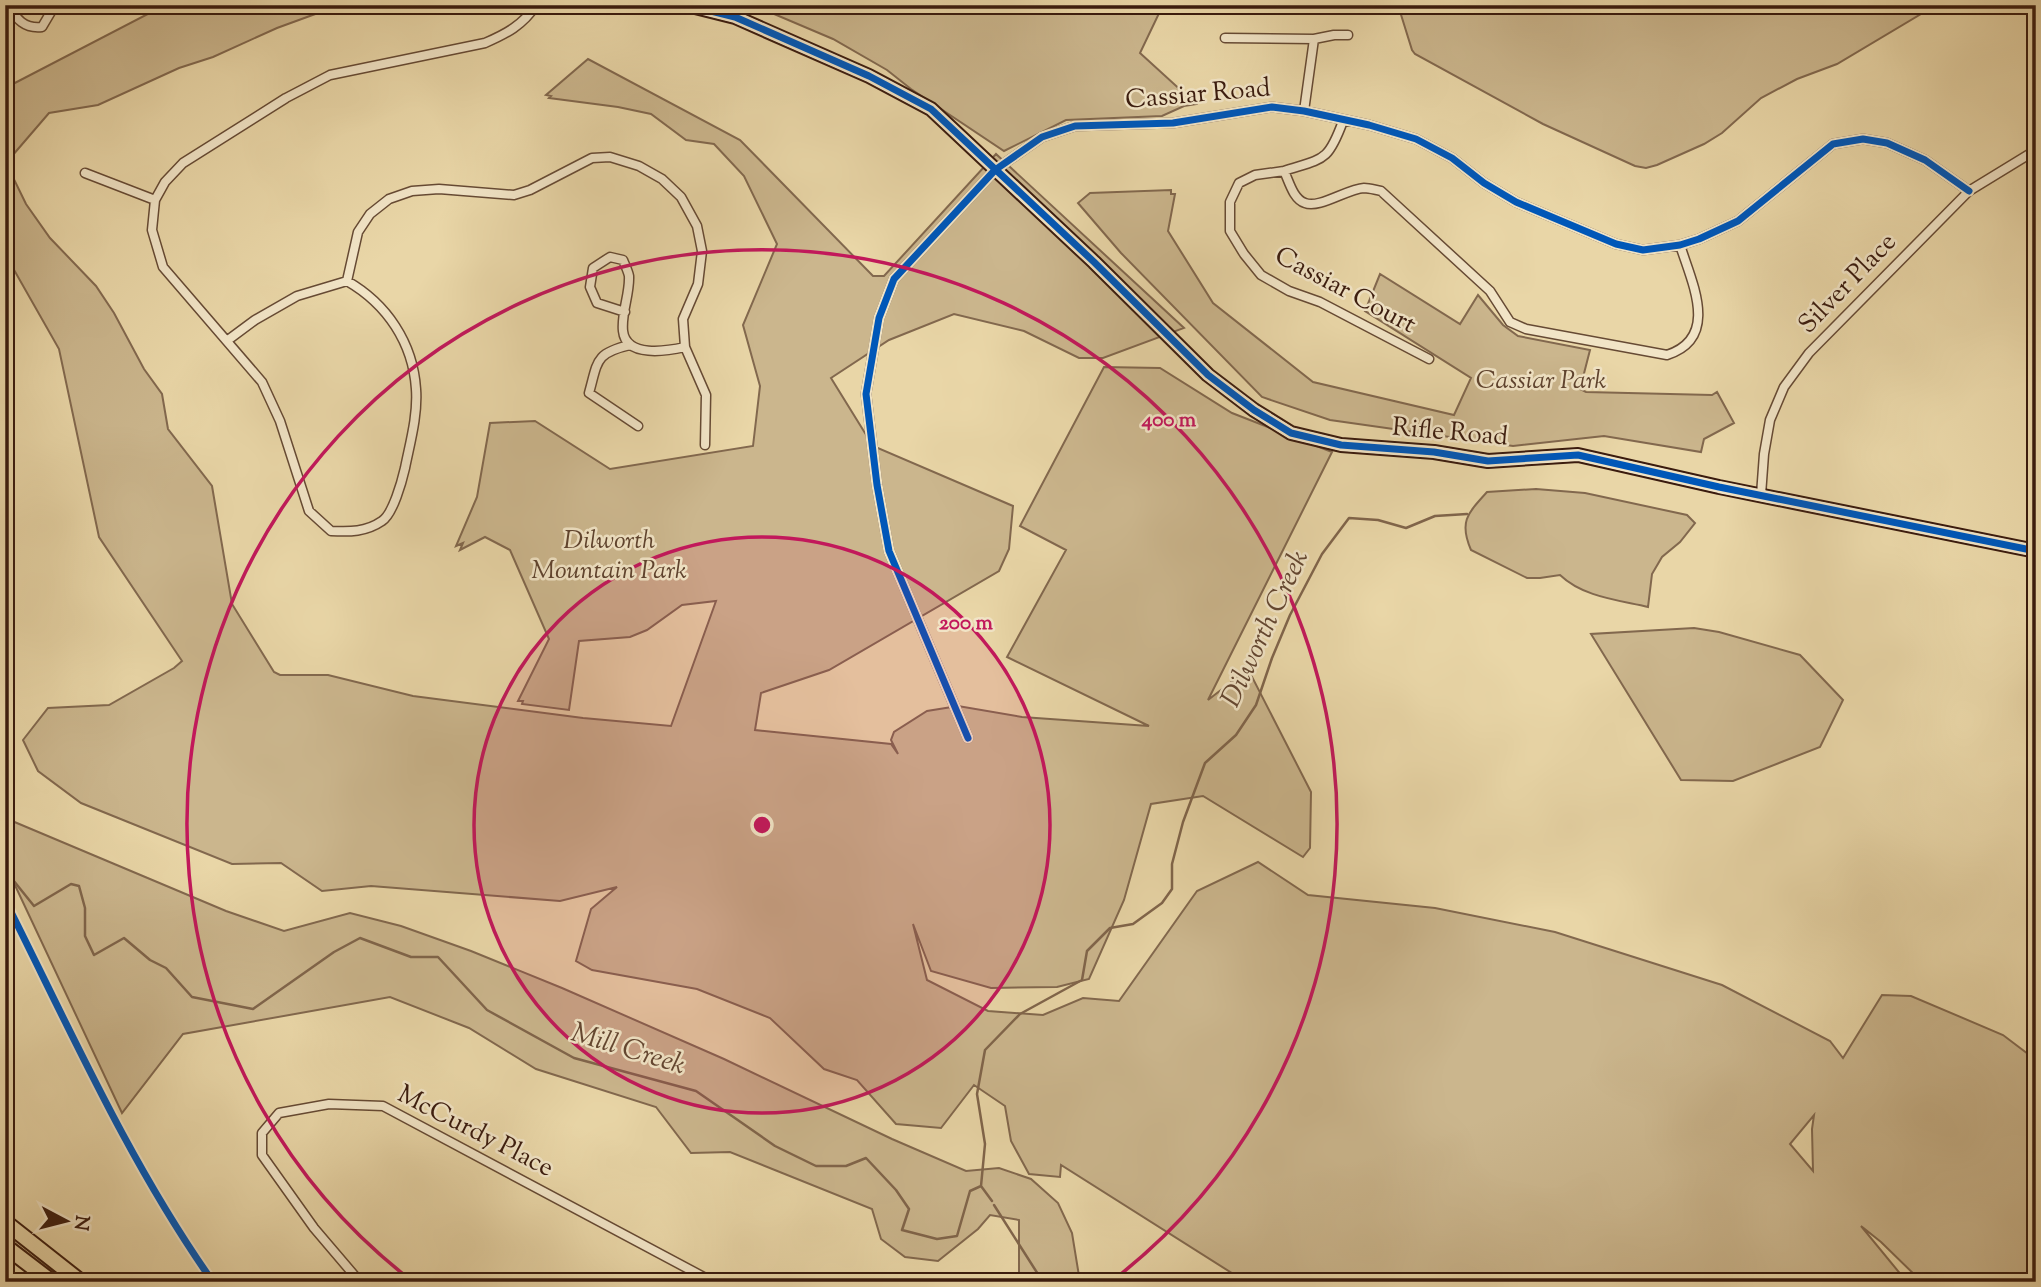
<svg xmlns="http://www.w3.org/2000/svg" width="2041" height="1287" font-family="'Sorts Mill Goudy',serif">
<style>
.green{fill:#cbb68d;stroke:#82684e;stroke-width:2;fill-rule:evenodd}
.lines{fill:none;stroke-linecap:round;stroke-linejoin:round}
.stream{stroke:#80654b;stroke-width:2.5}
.street-casing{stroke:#664a34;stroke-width:11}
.secondary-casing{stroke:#3a1b0e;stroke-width:16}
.highway-casing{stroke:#3a1b0e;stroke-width:18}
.street{stroke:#f1e4c6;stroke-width:8}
.secondary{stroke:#f1e4c6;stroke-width:12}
.highway{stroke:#e9d6a7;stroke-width:14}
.cycleway-casing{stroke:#f1e4c6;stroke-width:11}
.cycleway{stroke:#0057b8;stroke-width:7}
.ring{fill:none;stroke:#c2185b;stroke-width:3.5}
.labels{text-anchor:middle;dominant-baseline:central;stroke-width:5;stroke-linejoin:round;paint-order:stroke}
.street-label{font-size:26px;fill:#3a1b0e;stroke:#f1e4c6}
.park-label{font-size:26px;font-style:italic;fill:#5e422e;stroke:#f1e4c6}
.water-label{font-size:28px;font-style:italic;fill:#634631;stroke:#f1e4c6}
.centre{fill:#c2185b;stroke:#f1e4c6;stroke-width:3.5}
.ring-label{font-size:21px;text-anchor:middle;font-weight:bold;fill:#c2185b;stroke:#f1e4c6;stroke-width:5;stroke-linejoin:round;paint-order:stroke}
</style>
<rect width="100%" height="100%" fill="#e9d6a7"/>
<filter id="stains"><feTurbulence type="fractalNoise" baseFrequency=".00286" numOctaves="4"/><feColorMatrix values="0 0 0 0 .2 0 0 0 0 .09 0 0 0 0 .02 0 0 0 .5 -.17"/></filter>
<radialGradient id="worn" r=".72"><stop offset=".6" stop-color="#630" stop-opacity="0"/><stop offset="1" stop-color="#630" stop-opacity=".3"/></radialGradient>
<path class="green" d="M165,5H340L277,28L213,57L179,68L98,105L49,113L6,163L26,204L50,238L96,286L114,313L144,369L162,394L168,429L212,486L232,604L274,672L280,675H328L413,696L583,718L671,726L716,601L682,605L647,630L630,637L579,641L569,710L522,704L523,701H518L549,639L510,550L485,537L460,550L463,543L456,546L477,497L490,423L535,421L610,469L753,446L760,386L743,325L777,244L744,176L714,144L686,140L651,114L618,107L549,98L551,96L546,95L588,59L740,140L873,276H884L996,154L1184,328L1103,358H1079L1024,331L954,314L889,340L831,378L873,446L1013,506L1009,549L999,571L829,670L761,693L755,730L891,744L898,754L891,740L894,732L927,711L958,706L1022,717L1149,726L1007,657L1066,550L1020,526L1104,367L1160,368L1232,413L1332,452L1208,700L1248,669L1311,792L1310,848L1303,857L1203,796L1151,804L1124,900L1089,979L1057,987L991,988L931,971L913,924L927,980L988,1011L1043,1015L1083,998L1119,1001L1197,891L1258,862L1308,895L1435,908L1555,932L1722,985L1830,1041L1843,1058L1882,995L1911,996L2003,1035L2036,1060V1282H1922L1881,1242L1861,1226L1907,1282H1246L1061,1165L1060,1177L1029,1174L1011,1141L1005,1106L974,1085L941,1128L896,1124L857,1080L824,1069L770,1018L697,989L592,970L576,961L591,909L617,887L560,901L371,886L322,891L281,863L232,864L81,803L38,771L23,740L48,708L109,705L174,668L182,661L99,537L59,349L5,254V81L11,85ZM1814,1115L1812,1129L1813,1171L1790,1144Z
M753,5H1163L1140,53L1196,104L1184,106L1162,116L1066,120L1004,151L911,89L887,70L833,39Z
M1398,5H1936L1837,64L1797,79L1761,98L1722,133L1704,144L1657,165L1646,168L1635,166L1543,124L1415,54L1412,50Z
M1171,190V194H1175L1168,231L1213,303L1313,382L1454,415L1471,378L1365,311L1380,274L1460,324L1478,295L1503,325L1518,336L1590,350L1580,389L1586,392L1712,395L1717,392L1734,423L1704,439L1701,452L1604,436L1513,446L1330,420L1262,397L1121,253L1078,203L1090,193Z
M1536,489L1585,493L1687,515L1695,523L1680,542L1662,557L1652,574L1648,607C1618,600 1583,597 1560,575L1540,578H1527L1471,550C1459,522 1467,514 1487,492Z
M1694,628L1719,632L1800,655L1843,700L1820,747L1733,781L1681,780L1591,634Z
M5,818L226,911L284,931L350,913L401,926L471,951L562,988L724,1059L892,1139L966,1171L999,1168L1031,1179L1058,1203L1072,1233L1080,1282H1019V1220L990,1215L978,1229L938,1261L905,1257L881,1239L872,1209L730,1152L691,1153L656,1107L536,1069L469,1028L390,997L183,1034L122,1113L5,864Z"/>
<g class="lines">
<path class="stream" d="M5,870L34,906L71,884L79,886L85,908V936L94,955L124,938L150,960L166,968L192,997L253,1009L334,952L360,938L411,957H438L487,1010L574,1058L696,1091L775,1146L816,1166H846L866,1158L896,1190L909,1209L902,1230L937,1239L957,1236L970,1191L981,1186L992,1201
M981,1186L985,1144L977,1094L985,1050L1020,1014L1082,980L1087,951L1110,928L1133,924L1162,903L1172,889V864L1183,822L1205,763L1236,735L1256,705L1272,658L1290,615L1322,554L1349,518L1378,520L1406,528L1435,516L1467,514
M994,1205L1043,1282"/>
<g class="street-casing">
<path id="street" d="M7,5C17,19 24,29 42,27L55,5
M1225,38L1314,39L1304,111
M1314,39L1334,35H1348
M1343,121C1328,162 1324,158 1284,171C1289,181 1293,199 1305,203C1319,209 1347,189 1364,188C1370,188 1375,190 1381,191L1490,291L1510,322L1526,329L1667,355C1720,338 1692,283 1680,245
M1284,171L1255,175L1239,183L1230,202V231L1244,254L1261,275L1289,291L1320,302L1429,359
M85,173L155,200
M347,281L358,232L370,214L389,199L412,191L439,189L514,195L530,190L592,158L610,157L639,166L662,179L681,197L697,226L702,251L698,284L683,319L685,347L706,395L705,445
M625,312L597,303L590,287L593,268L610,257L623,260C625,265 628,271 629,276C630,294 621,313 623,331C626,358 667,351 685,347
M228,340L255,320L297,296L347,281C387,304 413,343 416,389C418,415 410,443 405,468C402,481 393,514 382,521C366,532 350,532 331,531L309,511L280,421L262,382L163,267L152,230L155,200L165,182L183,163L286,98L330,75L485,43C506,34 523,25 536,5
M630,345C595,353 598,361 589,393L638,426
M1761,495L1764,454L1770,420L1784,387L1809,353L1969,191L2036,150
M968,738L889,551L877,485L866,394L879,318L894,279L995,170L1042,137L1075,126L1173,123L1272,107L1304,111L1369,125L1416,139L1452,158L1484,183L1516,202L1616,244L1643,250L1680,245L1699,239L1738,221L1833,144L1863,139L1887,143L1925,160L1969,191
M360,1282L314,1228L262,1155V1133L279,1113L329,1104L383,1106L713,1282"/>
</g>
<g class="secondary-casing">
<path id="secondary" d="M687,5L735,17L869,76L931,109L1094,262L1208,375L1254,410L1291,433L1341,445L1434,452L1488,461L1578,455L1719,487L2036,551"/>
</g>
<g class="highway-casing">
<path id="highway" d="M5,1222L81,1282
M5,1246L52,1282"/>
</g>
<use href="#street" class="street"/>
<use href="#secondary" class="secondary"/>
<use href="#highway" class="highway"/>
<g class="cycleway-casing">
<path id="cycleway" d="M687,5L735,17L869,76L931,109L1094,262L1208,375L1254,410L1291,433L1341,445L1434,452L1488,461L1578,455L1719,487L2036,551
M968,738L889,551L877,485L866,394L879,318L894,279L995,170L1042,137L1075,126L1173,123L1272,107L1304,111L1369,125L1416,139L1452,158L1484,183L1516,202L1616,244L1643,250L1680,245L1699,239L1738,221L1833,144L1863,139L1887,143L1925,160L1969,191
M5,900C70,1029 129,1163 213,1282"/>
</g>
<use href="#cycleway" class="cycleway"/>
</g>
<circle cx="762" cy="825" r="288" fill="#c2185b" fill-opacity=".12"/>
<g class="ring">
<circle cx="762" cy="825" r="288"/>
<path d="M412 1281A575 575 0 1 1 1112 1281"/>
</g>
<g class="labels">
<g class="street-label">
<text transform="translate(1198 95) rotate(-5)">Cassiar Road</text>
<text transform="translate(1848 284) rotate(-46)">Silver Place</text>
<text transform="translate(1345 291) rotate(28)">Cassiar Court</text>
<text transform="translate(1450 433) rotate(5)">Rifle Road</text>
<text transform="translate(475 1132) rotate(27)">McCurdy Place</text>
</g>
<g class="park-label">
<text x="1541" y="381">Cassiar Park</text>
<text x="609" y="541">Dilworth<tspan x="609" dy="30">Mountain Park</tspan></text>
</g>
<g class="water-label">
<text transform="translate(1266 629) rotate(-65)">Dilworth Creek</text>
<text transform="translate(628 1050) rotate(17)">Mill Creek</text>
</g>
</g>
<circle cx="762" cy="825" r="10" class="centre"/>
<g class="ring-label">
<text x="1169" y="426">400 m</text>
<text x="966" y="629">200 m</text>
</g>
<rect width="2041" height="1287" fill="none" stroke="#e9d6a7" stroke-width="28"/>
<rect x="7" y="7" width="2027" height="1273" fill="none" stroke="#3a1b0e" stroke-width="3.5"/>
<rect x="14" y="14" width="2013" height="1259" fill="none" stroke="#3a1b0e" stroke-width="2"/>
<g transform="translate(66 1221) rotate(97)" stroke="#f1e4c6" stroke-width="5" paint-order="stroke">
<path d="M0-5L12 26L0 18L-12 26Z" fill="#3a1b0e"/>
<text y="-10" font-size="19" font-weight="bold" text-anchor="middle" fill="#3a1b0e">N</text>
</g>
<rect width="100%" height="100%" filter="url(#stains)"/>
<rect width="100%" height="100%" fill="url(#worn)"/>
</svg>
